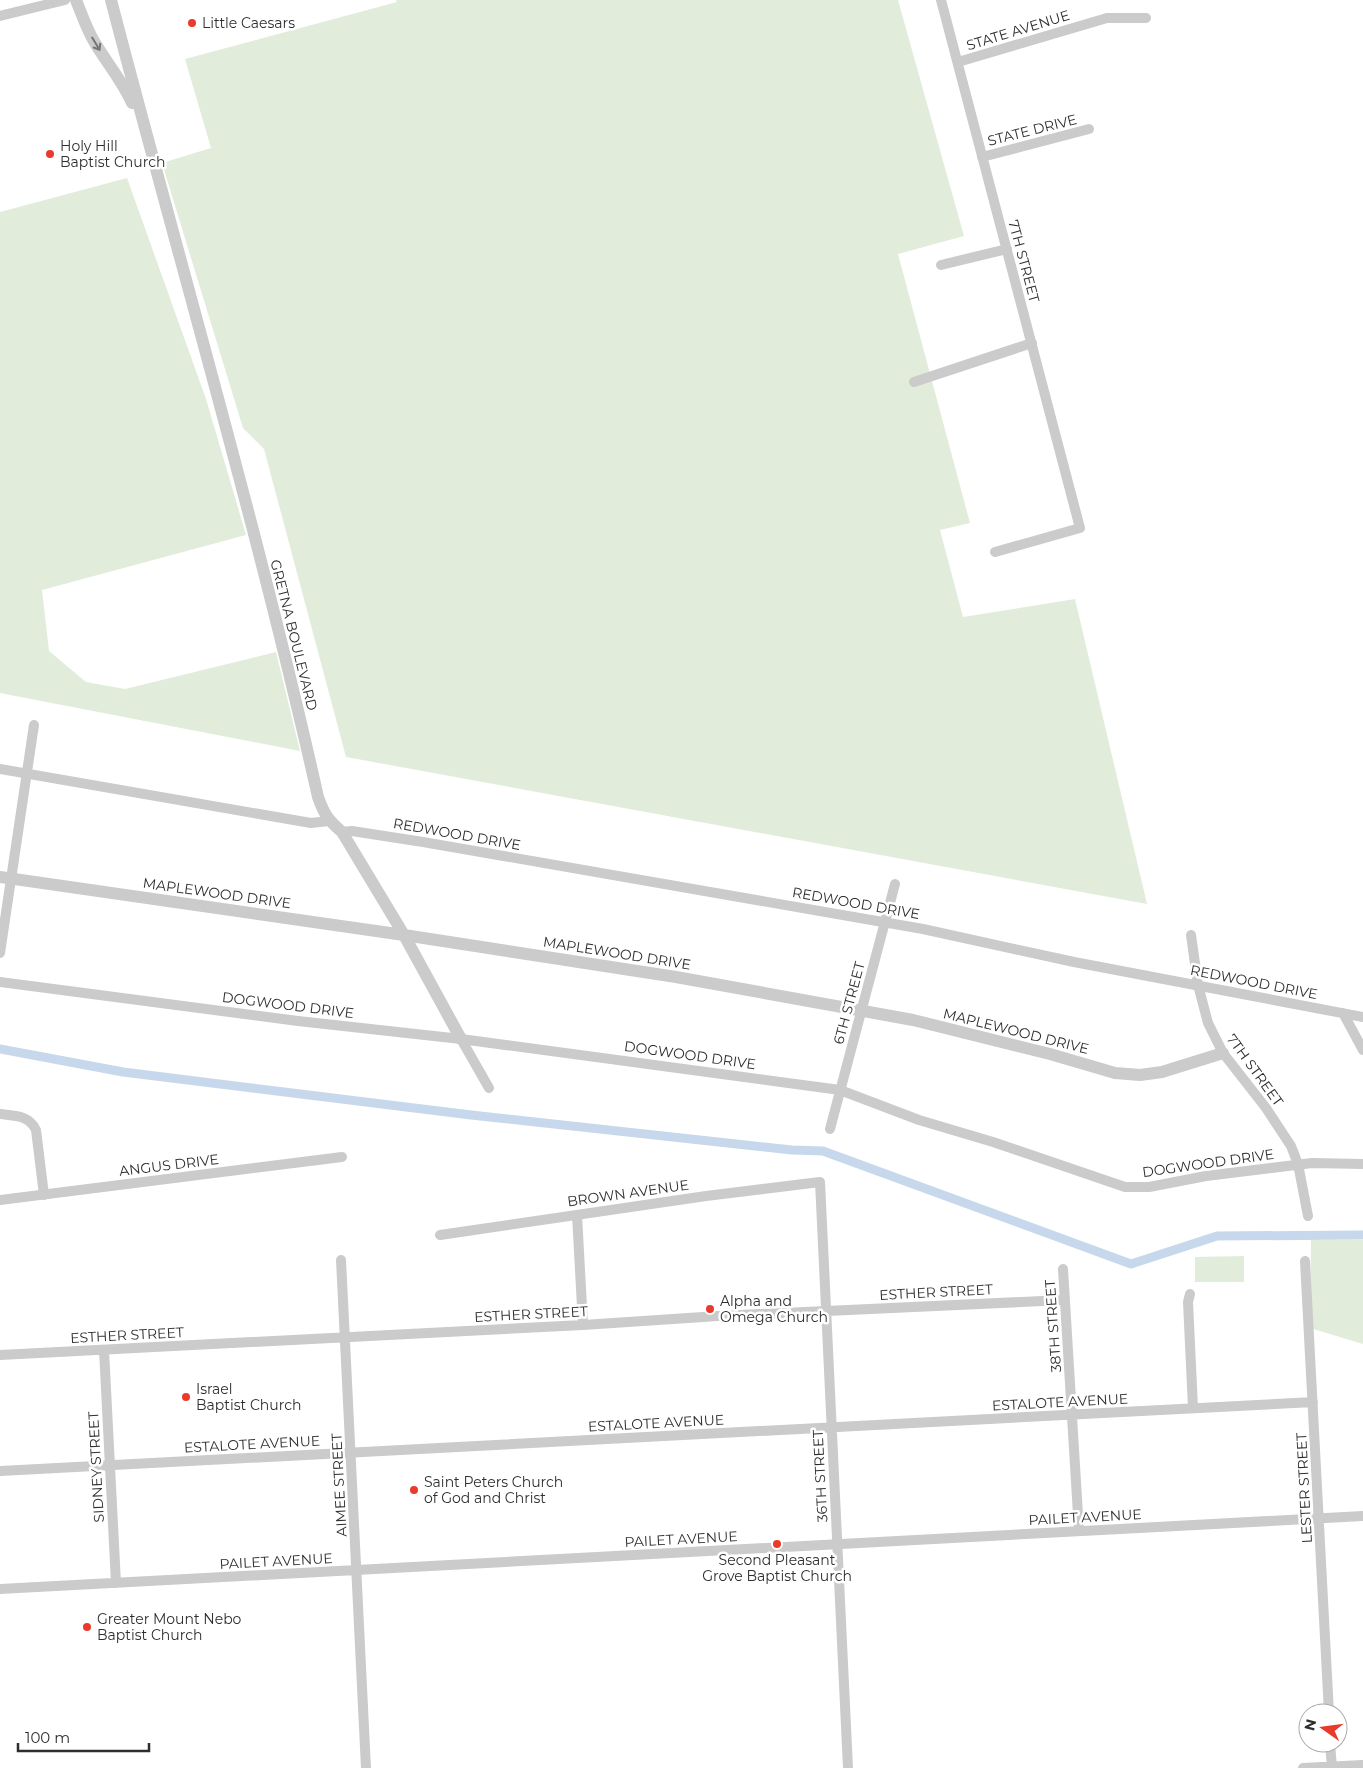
<svg xmlns="http://www.w3.org/2000/svg" width="1363" height="1768" font-family="Montserrat,sans-serif">
<style>
.green{fill:#e2ecdb}
.lines{fill:none;stroke-linecap:round;stroke-linejoin:round}
.canal{stroke:#c7d8ec;stroke-width:9}
.minor{stroke:#cbcbcb;stroke-width:10}
.tertiary{stroke:#cbcbcb;stroke-width:12}
.oneway{stroke:#757575}
.poi-dot{fill:#e93a2c;stroke:#fff;stroke-width:2}
.labels{text-anchor:middle;dominant-baseline:central;stroke-width:5;stroke-linejoin:round;paint-order:stroke}
.poi-label{font-size:14px;fill:#2e2e2e;stroke:#fff;text-anchor:start}
.street-label{font-size:14px;fill:#2e2e2e;stroke:#fff}
</style>
<rect width="100%" height="100%" fill="#fff"/>
<path class="green" d="M396,0H898L964,236L898,254L970,523L940,530L963,617L1075,599L1147,904L346,757L264,449L243,428L162,163L211,148L185,59L397,2Z
M127,178L206,399L246,535L42,590L49,651L86,682L125,689L276,652L300,751L0,693V212Z
M1311,1240H1363V1344L1310,1328Z
M1244,1256V1282H1195V1257Z"/>
<g class="lines">
<path class="canal" d="M0,1049L123,1072L471,1115L792,1150L823,1151L1131,1264L1217,1236L1363,1235"/>
<path class="minor" d="M941,0L1080,528L995,552
M0,16L65,0
M958,62L1107,18H1146
M982,157L1089,129
M941,265L1007,249
M914,382L1032,343
M0,769L311,823L329,821
M342,832L352,831L423,842L923,929L1074,962L1363,1017
M1191,935L1198,985L1208,1023L1223,1053L1266,1108L1291,1146L1298,1164L1308,1216
M0,953L34,725
M0,982L298,1021L461,1039L840,1090L919,1120L993,1142L1125,1187H1149L1206,1176L1312,1163L1363,1164
M1343,1013L1363,1050
M461,1039L489,1088
M0,1114C15,1116 29,1115 36,1130L44,1195
M830,1129L895,884
M0,1200L342,1157
M577,1215L583,1325
M440,1235L706,1196L820,1182L848,1768
M341,1260L366,1768
M1305,1261L1329,1713
M1063,1269L1079,1531
M1190,1294L1188,1302L1193,1408
M104,1350L116,1583
M0,1355L583,1325L718,1316L1064,1300
M0,1471L1313,1402
M0,1589L1363,1516
M1330,1743L1332,1768
M1303,1768L1363,1765"/>
<path class="tertiary" d="M76,0C82,15 87,30 95,43C107,63 123,82 132,103
M111,0C180,265 258,529 318,797C324,814 328,820 342,832L404,935L461,1039
M0,877L404,935L676,977L913,1020L1050,1054L1115,1073L1140,1075L1162,1072L1223,1053"/>
</g>
<defs><path id="oneway-shaft" d="M-6 0H5M1.5-3L5.5 0L1.5 3" fill="none" stroke-width="1.6" stroke-linecap="round" stroke-linejoin="round" transform="scale(1.25)"/></defs>
<use class="oneway" href="#oneway-shaft" transform="translate(96 44) rotate(59)"/>
<g class="poi-dot">
<circle cx="192" cy="23" r="5"/>
<circle cx="50" cy="154" r="5"/>
<circle cx="710" cy="1309" r="5"/>
<circle cx="186" cy="1397" r="5"/>
<circle cx="414" cy="1490" r="5"/>
<circle cx="777" cy="1544" r="5"/>
<circle cx="87" cy="1627" r="5"/>
</g>
<g class="labels">
<g class="poi-label">
<text x="202" y="23">Little Caesars</text>
<text x="60" y="146">Holy Hill<tspan x="60" dy="16">Baptist Church</tspan></text>
<text x="720" y="1301">Alpha and<tspan x="720" dy="16">Omega Church</tspan></text>
<text x="196" y="1389">Israel<tspan x="196" dy="16">Baptist Church</tspan></text>
<text x="424" y="1482">Saint Peters Church<tspan x="424" dy="16">of God and Christ</tspan></text>
<text x="777" y="1560" text-anchor="middle">Second Pleasant<tspan x="777" dy="16">Grove Baptist Church</tspan></text>
<text x="97" y="1619">Greater Mount Nebo<tspan x="97" dy="16">Baptist Church</tspan></text>
</g>
<g class="street-label">
<text transform="translate(1018 30) rotate(-17)">STATE AVENUE</text>
<text transform="translate(1032 130) rotate(-14)">STATE DRIVE</text>
<text transform="translate(1024 261) rotate(75)">7TH STREET</text>
<text transform="translate(294 635) rotate(76)">GRETNA BOULEVARD</text>
<text transform="translate(457 834) rotate(10)">REDWOOD DRIVE</text>
<text transform="translate(217 893) rotate(8)">MAPLEWOOD DRIVE</text>
<text transform="translate(856 903) rotate(10)">REDWOOD DRIVE</text>
<text transform="translate(617 953) rotate(9)">MAPLEWOOD DRIVE</text>
<text transform="translate(1254 982) rotate(11)">REDWOOD DRIVE</text>
<text transform="translate(849 1003) rotate(-75)">6TH STREET</text>
<text transform="translate(288 1005) rotate(7)">DOGWOOD DRIVE</text>
<text transform="translate(1016 1031) rotate(14)">MAPLEWOOD DRIVE</text>
<text transform="translate(690 1055) rotate(8)">DOGWOOD DRIVE</text>
<text transform="translate(1255 1070) rotate(54)">7TH STREET</text>
<text transform="translate(1208 1163) rotate(-8)">DOGWOOD DRIVE</text>
<text transform="translate(169 1165) rotate(-7)">ANGUS DRIVE</text>
<text transform="translate(628 1193) rotate(-8)">BROWN AVENUE</text>
<text transform="translate(936 1292) rotate(-3)">ESTHER STREET</text>
<text transform="translate(531 1314) rotate(-3)">ESTHER STREET</text>
<text transform="translate(1053 1326) rotate(-94)">38TH STREET</text>
<text transform="translate(127 1335) rotate(-3)">ESTHER STREET</text>
<text transform="translate(1060 1402) rotate(-3)">ESTALOTE AVENUE</text>
<text transform="translate(656 1423) rotate(-3)">ESTALOTE AVENUE</text>
<text transform="translate(252 1444) rotate(-3)">ESTALOTE AVENUE</text>
<text transform="translate(96 1467) rotate(-93)">SIDNEY STREET</text>
<text transform="translate(820 1476) rotate(-93)">36TH STREET</text>
<text transform="translate(339 1485) rotate(-93)">AIMEE STREET</text>
<text transform="translate(1304 1488) rotate(-93)">LESTER STREET</text>
<text transform="translate(1085 1517) rotate(-3)">PAILET AVENUE</text>
<text transform="translate(681 1539) rotate(-3)">PAILET AVENUE</text>
<text transform="translate(276 1561) rotate(-3)">PAILET AVENUE</text>
</g>
</g>
<g transform="translate(1323 1728) rotate(284)"><circle r="24" fill="#ffffff" stroke="#ababab"/>
<path d="M0-4L9 19L0 12L-9 19Z" fill="#e93a2c"/>
<text y="-8" font-size="14" font-weight="bold" text-anchor="middle" fill="#2e2e2e">N</text>
</g>
<path d="M18 1743v8h131v-8" fill="none" stroke="#2e2e2e" stroke-width="2.5"/>
<text x="25" y="1743" font-size="15" fill="#2e2e2e" stroke="#ffffff" stroke-width="4" paint-order="stroke">100 m</text>
</svg>
